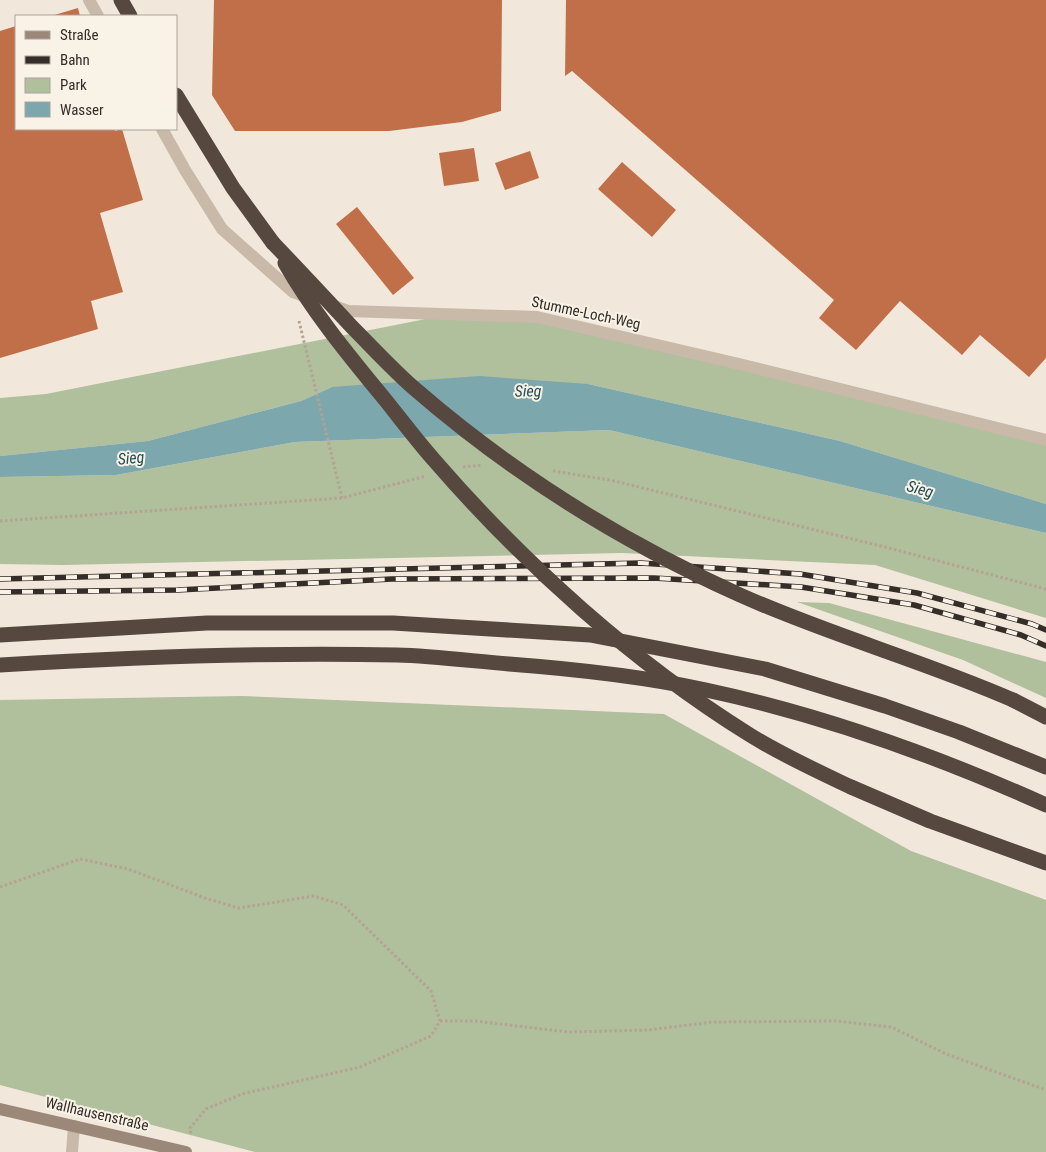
<svg xmlns="http://www.w3.org/2000/svg" width="1046" height="1152" font-family="'Roboto Condensed',sans-serif">
<style>
.green{fill:#b0bf9c}
.water{fill:#7ba7ad}
.building{fill:#c16f48}
.lines{fill:none;stroke-linecap:round;stroke-linejoin:round}
.path{stroke:#b4a392;stroke-width:3;stroke-dasharray:2.5 2.5;stroke-linecap:butt}
.lane{stroke:#c8b9a8;stroke-width:12}
.street{stroke:#c8b9a8;stroke-width:12}
.secondary{stroke:#9c8879;stroke-width:12}
.highway{stroke:#56483f;stroke-width:15}
.rail-casing{stroke:#352d28;stroke-width:5.5}
.rail{stroke:#f9f2e7;stroke-width:4;stroke-dasharray:11;stroke-linecap:butt}
.highway-bridge{stroke:#56483f;stroke-width:15}
.labels{text-anchor:middle;dominant-baseline:central;stroke-width:4;stroke-linejoin:round;paint-order:stroke}
.street-label{font-size:15px;fill:#352d28;stroke:#f9f2e7}
.water-label{font-size:16px;font-style:italic;fill:#1f4d55;stroke:#f9f2e7}
</style>
<rect width="100%" height="100%" fill="#f1e8db"/>
<path class="green" d="M451,314L537,317L1046,440V504L840,441L588,384L332,387L301,401L148,441L0,456V398L46,394Z
M609,430L1046,533V618L875,565L622,553L63,565L0,564V477L116,475L295,442Z
M797,602L829,603L1046,662V698L963,660Z
M242,696L664,714L911,851L1046,900V1152H255L0,1085V700Z"/>
<path class="water" d="M479,376L588,384L840,441L1046,504V533L609,430L295,442L116,475L0,477V456L148,441L301,401L332,387Z"/>
<path class="building" d="M214,0H502L501,111L462,122L389,131H235L212,95Z
M566,0H1046V358L1029,377L980,335L962,355L900,301L856,350L819,318L834,300L572,71L565,76Z
M78,8L80,16H51Z
M16,26V129H114L115,131L122,129L143,200L100,213L123,292L91,301L98,329L0,358V31Z
M474,148L479,181L444,186L439,153Z
M530,151L539,178L505,190L495,163Z
M622,162L676,210L652,237L598,189Z
M357,207L414,278L393,295L336,224Z"/>
<g class="lines">
<path class="path" d="M299,321L342,498
M463,467L482,465
M553,471L610,480L881,546L1046,589
M0,521L342,498L426,476
M0,887L80,859L128,869L205,898L239,908L314,896L343,905L431,991L440,1021L431,1036L360,1067L242,1094L206,1109L190,1128L191,1136
M440,1021H475L568,1032L647,1030L713,1022L836,1021L891,1027L946,1054L1046,1090"/>
<path class="lane" d="M72,1152L74,1126"/>
<path class="street" d="M89,0L98,16
M162,129L185,170L222,229L293,292L310,298
M331,305L348,311L537,317L739,364L1046,440"/>
<path class="secondary" d="M0,1109L186,1152"/>
<path class="highway" d="M121,0L130,16
M176,95L233,188L273,243
M0,635L207,623H393L590,635L765,669L885,706L959,732L1046,767
M0,665C132,657 264,652 397,655C434,656 472,661 509,664C575,669 641,676 706,690C823,715 937,756 1046,805
M1013,700L1046,717
M851,787L930,821L1046,863"/>
<g class="rail-casing">
<path id="rail" d="M0,579L641,563L800,574L917,593L1032,624L1046,630
M0,592L178,590L392,579L654,578L801,587L914,605L1021,635L1046,646"/>
</g>
<use href="#rail" class="rail"/>
<path class="highway-bridge" d="M273,243C300,271 326,299 352,327C373,348 393,370 415,389C513,474 622,542 740,595C829,635 924,661 1013,700
M285,263C314,314 351,358 387,402C403,422 418,442 434,460C523,563 634,663 750,735C782,755 817,771 851,787"/>
</g>
<g class="labels">
<g class="street-label">
<text transform="translate(586 313) rotate(12)">Stumme-Loch-Weg</text>
<text transform="translate(97 1114) rotate(13)">Wallhausenstraße</text>
</g>
<g class="water-label">
<text transform="translate(528 391) rotate(-1)">Sieg</text>
<text transform="translate(131 458) rotate(-5)">Sieg</text>
<text transform="translate(920 489) rotate(16)">Sieg</text>
</g>
</g>
<rect x="15" y="15" width="162" height="115" fill="#f9f2e7" stroke="#aba39b"/>
<rect x="25" y="31" width="25" height="8" fill="#9c8879" stroke="#aba39b"/>
<text x="60" y="40" font-size="15" fill="#352d28">Straße</text>
<rect x="25" y="56" width="25" height="8" fill="#352d28" stroke="#aba39b"/>
<text x="60" y="65" font-size="15" fill="#352d28">Bahn</text>
<rect x="25" y="78" width="25" height="15" fill="#b0bf9c" stroke="#aba39b"/>
<text x="60" y="90" font-size="15" fill="#352d28">Park</text>
<rect x="25" y="102" width="25" height="15" fill="#7ba7ad" stroke="#aba39b"/>
<text x="60" y="115" font-size="15" fill="#352d28">Wasser</text>
</svg>
